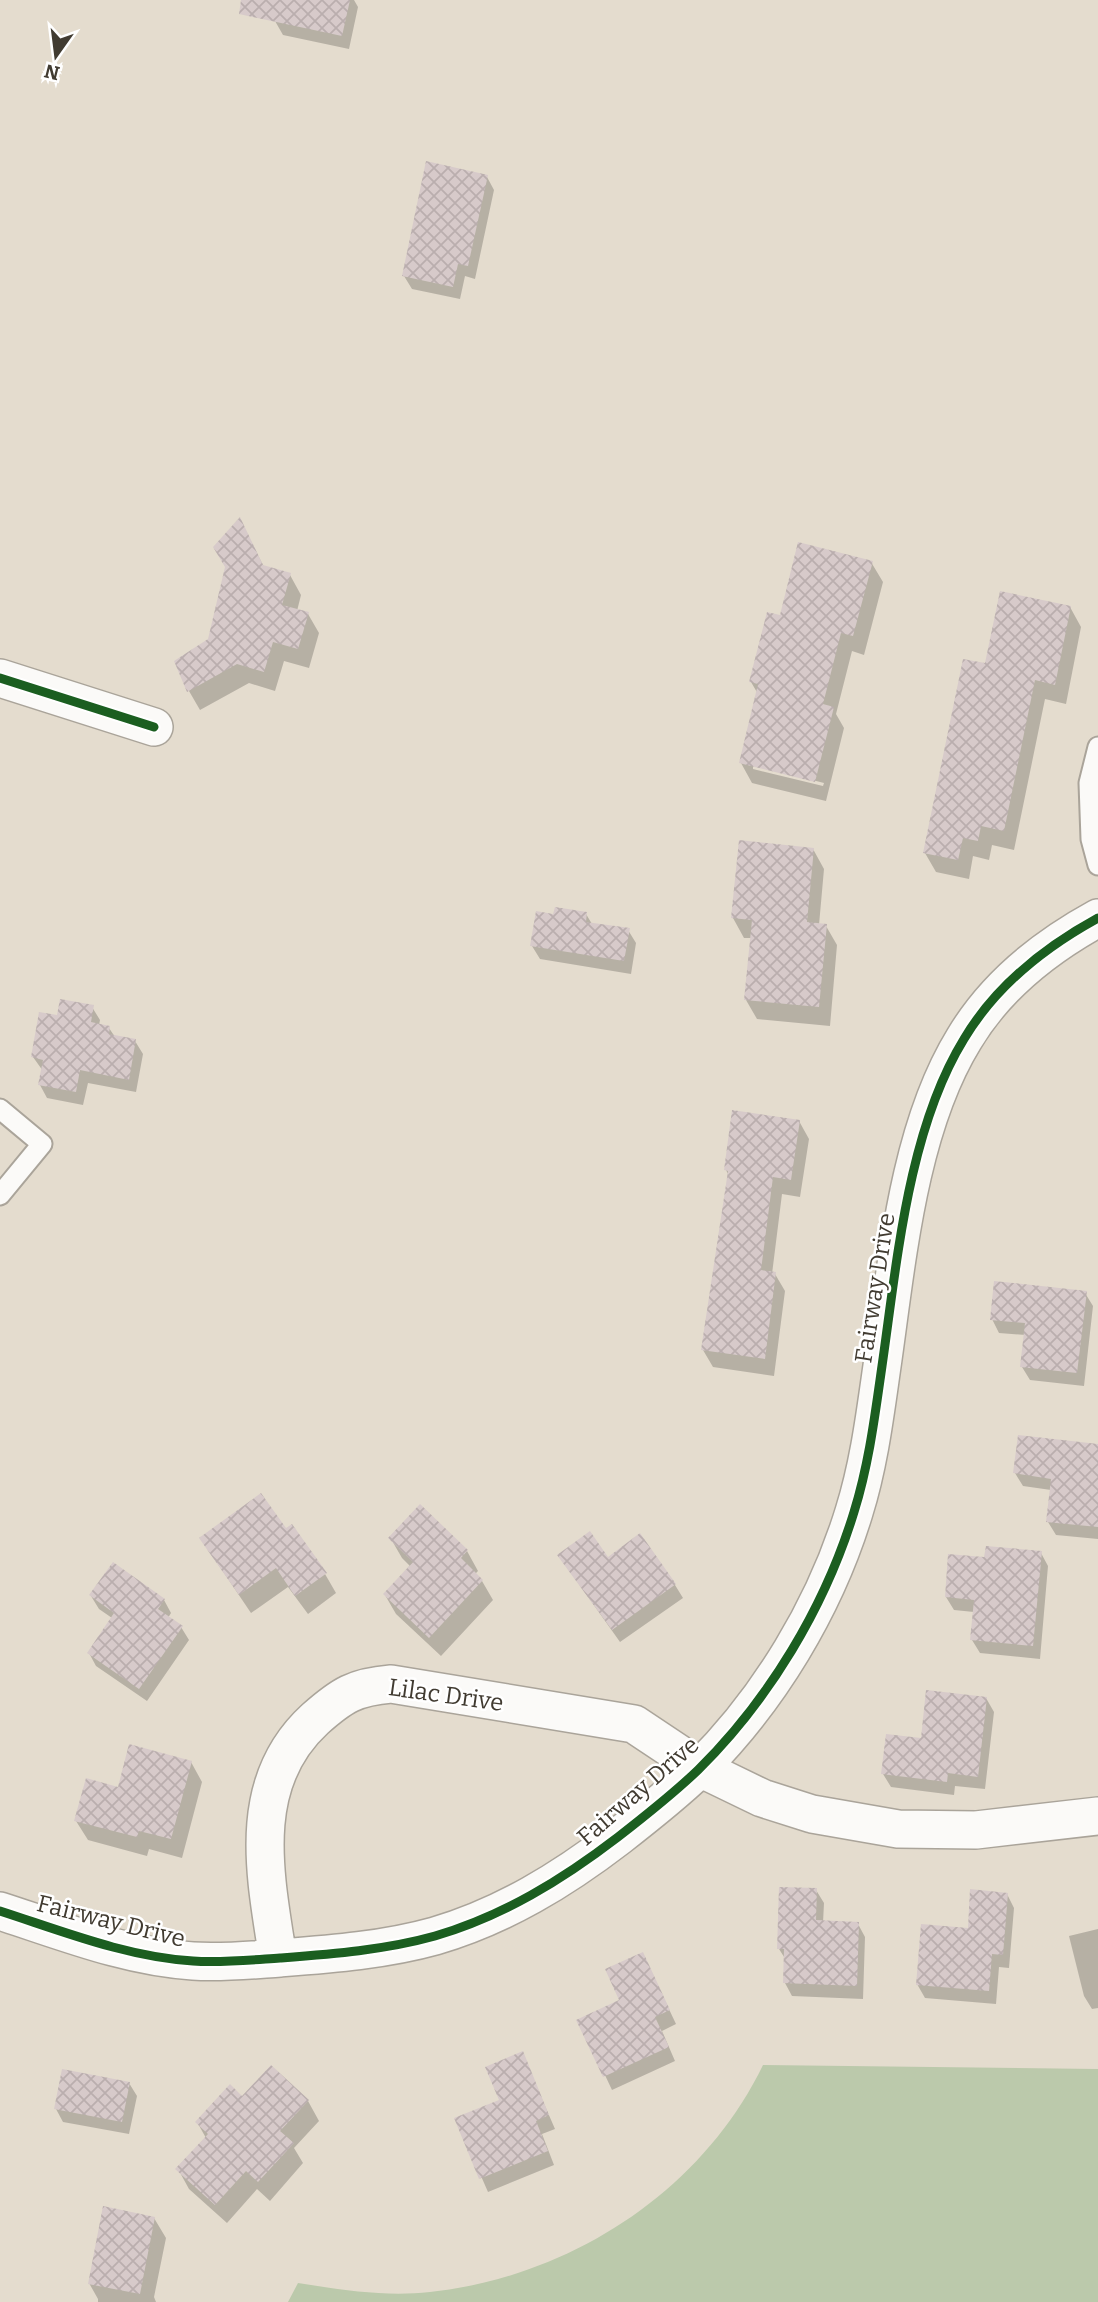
<svg xmlns="http://www.w3.org/2000/svg" width="1098" height="2302" font-family="Bitter,serif">
<style>
.grass{fill:#bbc9ab}
.shadow{fill:#0003;fill-rule:evenodd}
.building{fill:url(#building-cross-hatch)}
.lines{fill:none;stroke-linecap:round;stroke-linejoin:round}
.service-casing{stroke:#aaa49a;stroke-width:23}
.minor-casing{stroke:#aaa49a;stroke-width:40}
.service{stroke:#fbfaf8;stroke-width:19}
.minor{stroke:#fbfaf8;stroke-width:37}
.cycleway-casing{stroke:#fff;stroke-width:13}
.cycleway{stroke:#1b5e20;stroke-width:9}
.labels{text-anchor:middle;dominant-baseline:central;stroke-width:5;stroke-linejoin:round;paint-order:stroke}
.street-label{font-size:24px;fill:#413b31;stroke:#fff}
</style>
<defs>
<pattern id="building-cross-hatch" width="8" height="8" patternUnits="userSpaceOnUse" patternTransform="scale(1.75)"><rect width="8" height="8" fill="#d7caca"/><path d="M0 0l8 8M0 8l8-8" fill="none" stroke="#baaeae"/></pattern>
</defs>
<rect width="100%" height="100%" fill="#e4dcce"/>
<path class="grass" d="M763,2065L1098,2069V2302H288L298,2283C342,2290 386,2297 430,2292C569,2277 701,2193 763,2065Z"/>
<path class="shadow" d="M280,0H354L358,7L349,49L283,35L275,21Z
M487,177L494,190L475,279L465,276L460,299L412,289L404,276Z
M240,520L264,567L290,575L301,595L297,611L308,614L319,633L309,668L284,661L275,691L249,683L200,710L189,691L177,662L210,640Z
M871,562L883,582L864,655L852,651L836,714L844,728L826,801L752,783L741,763L758,694L751,682ZM753,765L824,783L823,786L753,769Z
M1070,607L1081,627L1066,704L1045,699L1014,850L992,845L989,860L973,856L969,879L936,872L925,853Z
M813,849L824,869L819,925L826,926L837,945L830,1026L757,1019L746,1000L752,938H744L733,918Z
M586,914L592,924L628,930L636,943L631,974L540,959L532,946L555,916Z
M92,1007L100,1020L99,1025L109,1028L115,1037L135,1041L143,1054L136,1092L88,1083L83,1105L47,1098L40,1085L43,1071L33,1057L59,1018Z
M799,1121L809,1139L800,1197L782,1194L772,1274H775L785,1291L774,1376L713,1367L703,1350L729,1176L726,1170Z
M1085,1293L1093,1306L1084,1386L1030,1380L1022,1367L1026,1335L999,1333L992,1319Z
M1098,1446V1539L1056,1535L1048,1522L1051,1490L1023,1486L1015,1473Z
M421,1507L467,1551L478,1571L475,1574L482,1581L493,1600L441,1656L396,1614L385,1595L411,1567L402,1558L391,1539Z
M286,1530L325,1574L336,1593L308,1614L288,1587L251,1613L201,1539Z
M1041,1553L1048,1566L1040,1659L980,1653L972,1640L974,1612L954,1610L946,1597L986,1559Z
M559,1556L607,1559L675,1585L683,1598L620,1642Z
M91,1596L164,1600L171,1613L168,1618L181,1627L189,1640L147,1701L96,1666L89,1653L112,1618L99,1609Z
M986,1698L994,1712L985,1789L955,1786L954,1795L891,1787L883,1774L922,1740Z
M191,1762L202,1782L182,1858L149,1849L147,1856L88,1840L76,1821L119,1789Z
M816,1890L824,1903L823,1923L858,1924L865,1937L863,1999L792,1996L785,1983L786,1960L779,1949Z
M1007,1894L1014,1908L1009,1968L999,1967L996,2004L925,1998L917,1984Z
M1098,1929V2008L1092,2009L1084,1996L1069,1936Z
M649,1967L676,2024L662,2031L675,2061L612,2090L579,2020L621,2001Z
M522,2053L555,2129L542,2134L554,2165L488,2192L456,2119L501,2101Z
M271,2067L308,2101L319,2121L294,2148L303,2163L270,2201L257,2189L227,2223L189,2189L178,2169L206,2138L197,2122L242,2099Z
M129,2083L137,2096L129,2134L63,2122L56,2109Z
M154,2218L166,2238L154,2297L156,2302H98V2299L89,2283Z"/>
<path class="building" d="M241,0H350L342,36L239,14Z
M426,161L488,175L468,266L458,264L453,287L402,276Z
M240,517L263,565L291,573L282,605L309,612L298,649L273,642L264,672L237,664L187,692L174,661L208,639L225,567L213,547Z
M798,542L873,561L853,636L841,633L823,704L834,707L815,782L739,763L758,684L749,682L767,612L780,615Z
M1000,591L1071,606L1055,685L1035,680L1004,831L981,826L978,841L963,838L958,860L923,853L963,659L985,663Z
M739,840L814,848L807,922L827,924L819,1007L744,1000L752,920L731,918Z
M555,907L587,912L586,922L630,928L624,961L530,946L536,911L553,914Z
M60,999L94,1005L91,1022L110,1026L109,1034L136,1039L129,1080L80,1070L76,1092L38,1085L43,1060L31,1057L39,1012L57,1015Z
M732,1110L800,1120L791,1180L773,1177L761,1270L776,1272L765,1359L701,1350L728,1171L724,1170Z
M994,1281L1087,1291L1077,1373L1020,1367L1025,1323L990,1320Z
M1018,1435L1098,1444V1527L1046,1522L1051,1479L1013,1473Z
M261,1493L286,1528L292,1524L327,1573L295,1596L276,1568L239,1595L199,1538Z
M420,1504L468,1550L461,1558L483,1580L429,1638L383,1594L413,1562L388,1538Z
M590,1531L608,1557L640,1533L676,1584L612,1630L557,1555Z
M986,1546L1042,1551L1033,1646L970,1640L974,1600L945,1597L948,1554L984,1557Z
M113,1562L165,1599L158,1609L183,1626L139,1689L87,1653L114,1613L89,1595Z
M926,1690L987,1697L978,1777L948,1773L947,1782L881,1774L886,1734L921,1738Z
M129,1744L192,1761L171,1839L139,1831L137,1837L74,1821L86,1778L118,1787Z
M779,1887L817,1888L816,1920L859,1922L857,1986L783,1983L784,1949H777Z
M970,1889L1008,1893L1003,1955L992,1954L989,1991L916,1985L921,1924L968,1928Z
M643,1952L670,2010L655,2017L669,2047L603,2077L576,2020L619,2000L605,1969Z
M523,2051L549,2115L536,2121L548,2151L479,2179L454,2118L499,2100L485,2067Z
M271,2065L309,2100L280,2131L294,2143L258,2182L246,2171L215,2205L175,2169L208,2134L195,2122L230,2084L242,2096Z
M62,2069L130,2082L122,2122L54,2109Z
M103,2206L155,2217L140,2294L88,2284Z"/>
<g class="lines">
<g class="service-casing">
<path id="service" d="M1098,747L1089,783L1091,839L1098,865
M0,1109L42,1144L0,1195"/>
</g>
<g class="minor-casing">
<path id="minor" d="M0,678L154,727
M0,1911C62,1931 127,1957 193,1961C222,1963 251,1960 280,1958C332,1954 385,1950 435,1936C503,1916 562,1880 618,1837C645,1816 673,1794 698,1770C769,1700 825,1607 854,1512C869,1464 875,1415 882,1366C897,1262 908,1130 964,1039C995,987 1045,947 1098,918
M278,1958C265,1875 245,1783 315,1719C342,1695 355,1687 391,1684L634,1724L700,1768L762,1798L812,1814L898,1829L976,1830L1098,1816"/>
</g>
<use href="#service" class="service"/>
<use href="#minor" class="minor"/>
<g class="cycleway-casing">
<path id="cycleway" d="M0,678L154,727
M0,1911C62,1931 127,1957 193,1961C222,1963 251,1960 280,1958C332,1954 385,1950 435,1936C503,1916 562,1880 618,1837C645,1816 673,1794 698,1770C769,1700 825,1607 854,1512C869,1464 875,1415 882,1366C897,1262 908,1130 964,1039C995,987 1045,947 1098,918"/>
</g>
<use href="#cycleway" class="cycleway"/>
</g>
<g class="labels">
<g class="street-label">
<text transform="translate(875 1288) rotate(-81)">Fairway Drive</text>
<text transform="translate(446 1695) rotate(8)">Lilac Drive</text>
<text transform="translate(638 1791) rotate(-41)">Fairway Drive</text>
<text transform="translate(111 1921) rotate(14)">Fairway Drive</text>
</g>
</g>
<g transform="translate(56 56) rotate(194)" stroke="#ffffff" stroke-width="5" paint-order="stroke">
<path d="M0-5L12 26L0 18L-12 26Z" fill="#413b31"/>
<text y="-10" font-size="19" font-weight="bold" text-anchor="middle" fill="#413b31">N</text>
</g>
</svg>
